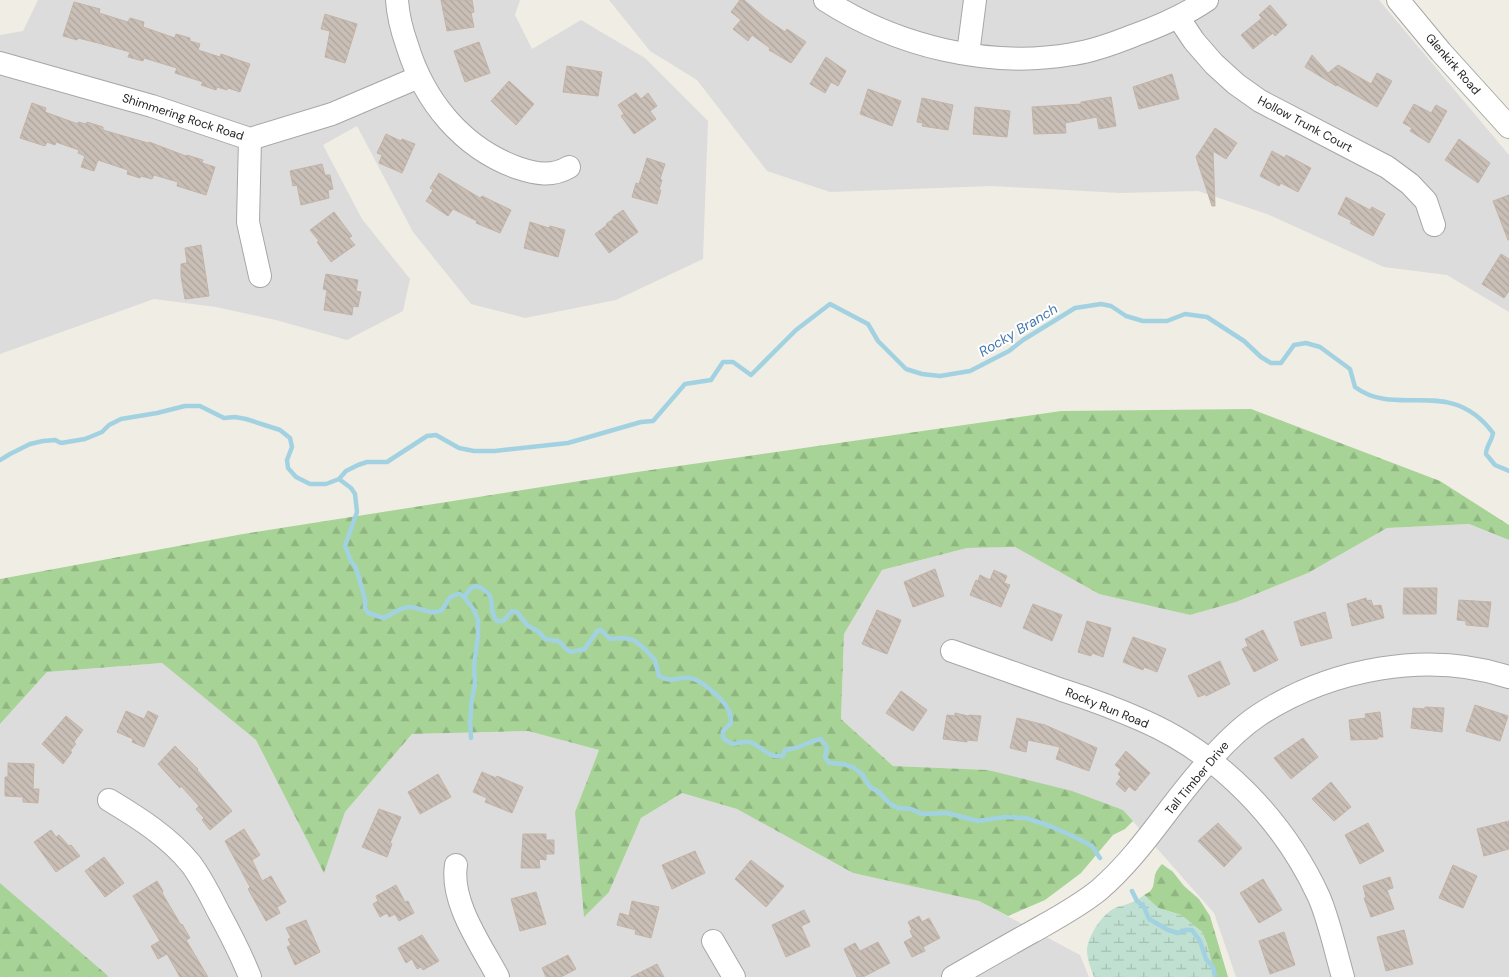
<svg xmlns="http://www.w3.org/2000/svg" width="1509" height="977" font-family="'DM Sans',sans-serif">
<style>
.residential{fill:#dddcdc}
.forest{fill:url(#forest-firs)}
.wetland{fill:url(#wetland-marsh)}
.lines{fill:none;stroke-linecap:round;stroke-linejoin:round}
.stream{stroke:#a2d2e1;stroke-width:4.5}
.building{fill:url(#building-back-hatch);stroke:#c3b3a6}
.minor-casing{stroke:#a6a6a6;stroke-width:24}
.minor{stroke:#fff;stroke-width:22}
.labels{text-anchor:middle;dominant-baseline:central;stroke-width:4;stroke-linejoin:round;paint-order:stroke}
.street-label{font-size:12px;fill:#1f1f1f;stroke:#fff}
.water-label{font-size:14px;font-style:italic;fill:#4177ae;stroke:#fff}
</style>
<defs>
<pattern id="forest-firs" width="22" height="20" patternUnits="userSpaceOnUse" patternTransform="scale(1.25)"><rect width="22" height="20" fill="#a7d396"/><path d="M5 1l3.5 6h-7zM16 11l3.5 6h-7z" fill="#8fb581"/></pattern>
<pattern id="wetland-marsh" width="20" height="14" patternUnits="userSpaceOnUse" patternTransform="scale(1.25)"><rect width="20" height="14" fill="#c0e0d1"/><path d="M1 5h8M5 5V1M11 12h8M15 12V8" fill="none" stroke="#a5c0b3"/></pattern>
<pattern id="building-back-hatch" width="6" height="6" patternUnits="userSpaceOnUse" patternTransform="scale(1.25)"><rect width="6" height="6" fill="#c9bfb7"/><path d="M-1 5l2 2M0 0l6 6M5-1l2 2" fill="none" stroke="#aca49d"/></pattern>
</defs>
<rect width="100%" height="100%" fill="#f0ede4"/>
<path class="residential" d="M38,0H520L515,15L532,49L581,20L645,58L708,121L703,259L616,300L525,318L471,304L413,232L357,126L323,145L362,219L410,279L403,311L347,340L276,320L216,307L154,299L0,354V35L23,31Z
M609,0H1379L1509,155V312L1447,275L1384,267L1267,214L1198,191L1120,193L992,186L830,192L767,171L697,80L650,51Z
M1469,524L1509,540V977H1236L1214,913L1123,810L988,770L893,766L841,719L844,634L882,570L967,548L1015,547L1099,594L1190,615L1236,602L1308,573L1387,528Z
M162,663L256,740L324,872L345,812L412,734L528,731L599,750L575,812L609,892L641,818L682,793L737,809L853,873L979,901L1080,955L1089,977H108L0,883V724L47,672Z"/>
<path class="forest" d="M1251,409L1440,481L1509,525V540L1469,524L1387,528L1308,573L1236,602L1190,615L1099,594L1015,547L967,548L882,570L844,634L841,719L893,766L988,770L1072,791L1123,810L1133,821L1125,829L1113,835L1081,873L1045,900L1008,916L979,901L853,873L737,809L682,793L641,818L609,892L584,917L575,812L599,750L528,731L412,734L345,812L324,873L256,740L162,663L47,672L0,724V579L243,534L637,472L1061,411Z
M1162,864L1173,872L1184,886L1199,899L1210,916L1228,977H1215L1207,944L1202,932L1181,915L1158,908L1144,895C1155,890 1153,885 1155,875C1156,871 1159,867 1162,864Z
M0,883L107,975L108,977H0Z"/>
<path class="wetland" d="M1144,895L1158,908L1181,915L1202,932L1207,944L1215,977H1094C1091,969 1087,959 1087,950C1088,936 1102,914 1115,908C1126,904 1135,903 1144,895Z"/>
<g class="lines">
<path class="stream" d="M0,460L10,454L30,444L43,441L55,440L61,443L85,439L102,432L109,425L121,419L157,413L185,406H200L224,418L235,417L246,419L280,430L290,438L292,447L287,460L288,468L296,477L310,484H326L339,479L346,471L358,465L367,462H387L427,436L436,435L459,448L474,451H495L568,443L641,422L653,421L685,384L711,380L723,362H733L751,375L796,330L830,304L868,324L878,341L906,369L922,374L940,376L970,371L1009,351L1023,340L1075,308L1101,304L1111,306L1126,316L1143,321H1167L1185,314L1207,317L1244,341L1261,357L1271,363H1281L1294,345L1306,343L1320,347L1350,369L1355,387C1398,419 1450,375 1493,433C1492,441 1486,446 1486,454L1495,465L1509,471
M339,479L351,488L355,494L357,512L345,546L351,561L356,568L365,599V608L368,613L384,618C392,614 401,607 409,607C419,607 431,615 440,611C448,607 444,596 460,594L464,597L471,588L477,586C501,596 485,607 497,621H503L512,611L517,612L528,626L538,631L545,639L558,641L563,645L566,649L571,652L585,649C588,642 593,639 597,631L601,630L610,639L624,638L634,640L646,650L655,660L659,676C674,684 676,676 690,678C701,679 721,698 727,707C730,712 731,717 731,723L723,731V738L732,744C736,744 740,742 744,742C759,740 765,759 783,756L785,750C801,749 808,741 821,739L827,747L825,757L829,763L843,764L853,767L862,774L870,787L879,792L889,803L898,808L911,809L922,814L947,813L978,821L1005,817L1026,818L1050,826L1077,838L1092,846L1100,858
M464,597L474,610L478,620V636L474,666L475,683L472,699L470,721L471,738
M1132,891L1137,901L1144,907L1149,919L1168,930L1178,933L1185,930H1192L1200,941L1206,959L1213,967L1215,977"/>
</g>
<path class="building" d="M441,0H472L474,12L471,13L474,27L447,31Z
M740,0H744L765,18L785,32L787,29L806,42L791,63L769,50L770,48L752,35L748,41L733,29L741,20L731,12Z
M74,2L100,9L99,13L128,22L130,18L144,22L143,27L175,38L176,34L190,38V41L200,44L198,50L220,57L221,54L250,64L240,92L228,88L227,90L217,87L216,90L201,85L203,82L175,73L177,68L144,58L143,61L128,57L130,52L98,43L78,38L77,40L63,36Z
M1270,5L1287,25L1275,36L1273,33L1253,49L1241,35L1262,18L1259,15Z
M325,14L357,24L345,63L325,57L330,31L321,29Z
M479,42L490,73L465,82L454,51Z
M1312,55L1328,73L1338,65L1371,84L1377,73L1392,81L1377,107L1337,85L1336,86L1305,67Z
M826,57L846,71L838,86L831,82L825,93L810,84Z
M567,66L602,72L598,96L563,92Z
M1172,74L1179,99L1139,109L1133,87Z
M509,81L534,104L516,125L491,101Z
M868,89L901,101L892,126L860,114Z
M636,93L641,99L648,93L657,106L650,111L656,119L634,134L621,116L624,114L618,105Z
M1111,97L1116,126L1099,129L1097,117L1065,123L1066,133L1034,134L1032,107L1081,104V102Z
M922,98L953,105L948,130L922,126L923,123L917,122Z
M32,103L46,108L45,112L78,124V122L86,124L87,122L103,127V130L148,143L149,142L186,156L187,155L203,160L202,163L215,167L206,195L177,186L178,182L154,175L152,179L141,176L140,178L127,174L128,170L98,160L94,171L81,167L85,156L78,153L79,150L56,142L55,145L47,142L45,146L20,138Z
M1414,104L1431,113L1436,105L1447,111L1429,143L1410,131L1412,128L1403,123Z
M975,107L1010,111L1007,137L973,134Z
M1215,128L1237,143L1226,159L1213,151L1215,206H1212L1196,157Z
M386,134L401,141L402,139L415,144L402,173L379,163L382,155L377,153Z
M1459,139L1490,163L1478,183L1445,160Z
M1272,151L1285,158L1286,155L1311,168L1298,192L1281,183L1279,186L1260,176Z
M647,158L665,164L660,179L662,180L659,190H661L657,204L632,197L636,183L639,184Z
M322,164L325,175H330L333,189L328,190L329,198L301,205L297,185L293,186L290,171Z
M439,173L480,198L482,196L511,210L500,233L476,223L477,221L453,209L448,216L426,201L433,190L430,188Z
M1509,195V240H1508L1493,201Z
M1346,197L1370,210L1372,207L1385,214L1373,236L1350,223L1352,221L1338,214Z
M623,210L638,232L609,253L595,234L607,225L606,224L613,219V217Z
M334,212L352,236L349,238L355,245L331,262L317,242L319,241L310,230Z
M530,222L549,228L550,226L565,230L558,257L524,248Z
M201,245L209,296L185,299L181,276V264L187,263L185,248Z
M1501,254L1509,259V291L1504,298L1482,284Z
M326,274L358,280L356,291L361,292L358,307L353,306L352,315L324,310L327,290L323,289Z
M935,569L944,596L913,607L904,582Z
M994,570L1007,576L1004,583L1010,585L1001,607L970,595L976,580L978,581L980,575L990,580Z
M1404,588H1437L1436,614H1403Z
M1366,598L1367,601L1371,600L1373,606L1381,605L1384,618L1352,626L1347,604Z
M1459,600L1491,602L1488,627L1466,625V621L1457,620Z
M1033,604L1062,615L1052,641L1023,628Z
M877,610L901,620L887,654L862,644Z
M1325,612L1332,638L1301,646L1294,622Z
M1087,621L1111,628L1103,657L1092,653L1091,656L1078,652Z
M1263,630L1278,660L1254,672L1242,649L1248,646L1245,639Z
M1133,637L1166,649L1157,672L1144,667L1143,670L1123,662Z
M1220,661L1230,684L1206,696V694L1198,697L1188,676Z
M901,691L927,710L913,731L886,713Z
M1475,705L1508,716L1500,741L1466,731Z
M1425,707L1444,708L1442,732L1411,728L1413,708L1425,709Z
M126,711L144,719L148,711L158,716L144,747L132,742L133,739L117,732Z
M1380,712L1383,737H1377L1378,739L1351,740L1349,720L1366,718L1365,714Z
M955,713L968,716L969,715L981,716L977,741L967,740V742L943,739L947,715L955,716Z
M66,716L83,730L74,742L76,744L70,751L72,752L63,764L42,744Z
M1017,718L1045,725L1097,748L1089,771L1056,759L1060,747L1028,740L1026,752L1010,748Z
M1303,738L1318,757L1291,779L1274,758Z
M175,746L198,769L197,770L232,811L210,830L202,820L204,818L196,809L199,806L181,786L180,788L158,764Z
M1126,751L1150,773L1135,791L1129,786L1125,792L1116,784L1121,777L1118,774L1121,770L1115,765Z
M8,763L34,764L33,789H39L38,803L23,802V797L5,796V777H8Z
M482,772L496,778L497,776L523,787L512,813L485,802L487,798L473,792Z
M438,774L451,797L420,814L408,792Z
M1331,782L1351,807L1334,821L1312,799Z
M379,809L401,817L390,843L392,844L387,857L362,847Z
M1509,821V849L1484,856L1477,829Z
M1218,823L1242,848L1224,867L1198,841Z
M1368,823L1384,851L1360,864L1345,835Z
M244,829L260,855L252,860L262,881L271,876L286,902L277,907L280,913L266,921L248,889L250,887L225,841Z
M51,830L56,837L59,835L69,846L71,845L80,856L56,872L34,842Z
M523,834H546V840H554V854H546V860L539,859L540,868H521Z
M695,851L705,873L672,889L662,865Z
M104,857L124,883L105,897L85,871Z
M751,860L784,886L766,907L735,879Z
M1453,865L1477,876L1463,908L1439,898Z
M1390,877L1393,888L1387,890L1394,909L1371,917L1364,898H1366L1363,886Z
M1263,879L1282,910L1259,923L1240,893Z
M157,881L163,891L162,893L181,925L182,924L190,938L186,940L208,977H180L167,954L158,959L151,946L160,941L133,896Z
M396,885L405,902L408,901L414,913L399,921L395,914L389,917L387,913L380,917L373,904L378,901L376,896Z
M536,892L546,924L520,931L511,899Z
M632,901L659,907L651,938L635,934L636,930L617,925L620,913L629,916Z
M804,910L810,922L801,926L810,946L786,957L772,925Z
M919,916L922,922L929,918L940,938L923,947L925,951L912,957L904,942L913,937L910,931L912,930L908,922Z
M306,920L320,952L295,965L287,947L291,945L288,939L291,938L286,928Z
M1404,930L1413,964L1386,971L1377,937Z
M1284,932L1295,965L1270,974L1259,941Z
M422,935L439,961L423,970L421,967L417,969L412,959L406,963L398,948Z
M878,942L890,963L863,977H857L844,949L855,943L860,951Z
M568,955L576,969L561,977H546L542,968Z
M657,964L664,977H631Z"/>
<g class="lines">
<g class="minor-casing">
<path id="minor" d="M397,0C398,15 402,31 407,45C424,101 462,148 518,168C536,174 552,177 569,167
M825,0C896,46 989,69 1073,54C1094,51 1115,43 1135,35C1160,26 1185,15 1207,0
M1398,0L1441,52L1509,127
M1178,17L1194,41L1214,64L1236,84L1260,101L1387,167L1410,184L1426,201L1434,225
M968,54L975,0
M0,63L152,106L250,139L332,114L419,77
M250,139L248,222L260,276
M952,651C989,664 1025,677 1062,690C1090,699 1117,709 1144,721C1221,755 1284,821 1319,897C1329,920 1336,953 1343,977
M109,800C139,818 169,837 191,864C202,879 210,895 218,911C230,933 241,954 250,977
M456,865C450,902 481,945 498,977
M713,941L734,977
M953,977C979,962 1005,947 1032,932C1055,919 1078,907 1099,890C1143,852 1170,803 1209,761C1223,745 1241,727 1259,715C1330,669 1427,650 1509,677"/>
</g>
<use href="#minor" class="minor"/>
</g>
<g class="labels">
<g class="street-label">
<text transform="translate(1453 64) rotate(49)">Glenkirk Road</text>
<text transform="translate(183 117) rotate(18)">Shimmering Rock Road</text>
<text transform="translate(1305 124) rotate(28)">Hollow Trunk Court</text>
<text transform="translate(1107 708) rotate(22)">Rocky Run Road</text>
<text transform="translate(1197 778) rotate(-50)">Tall Timber Drive</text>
</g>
<g class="water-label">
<text transform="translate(1018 330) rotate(-31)">Rocky Branch</text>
</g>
</g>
</svg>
